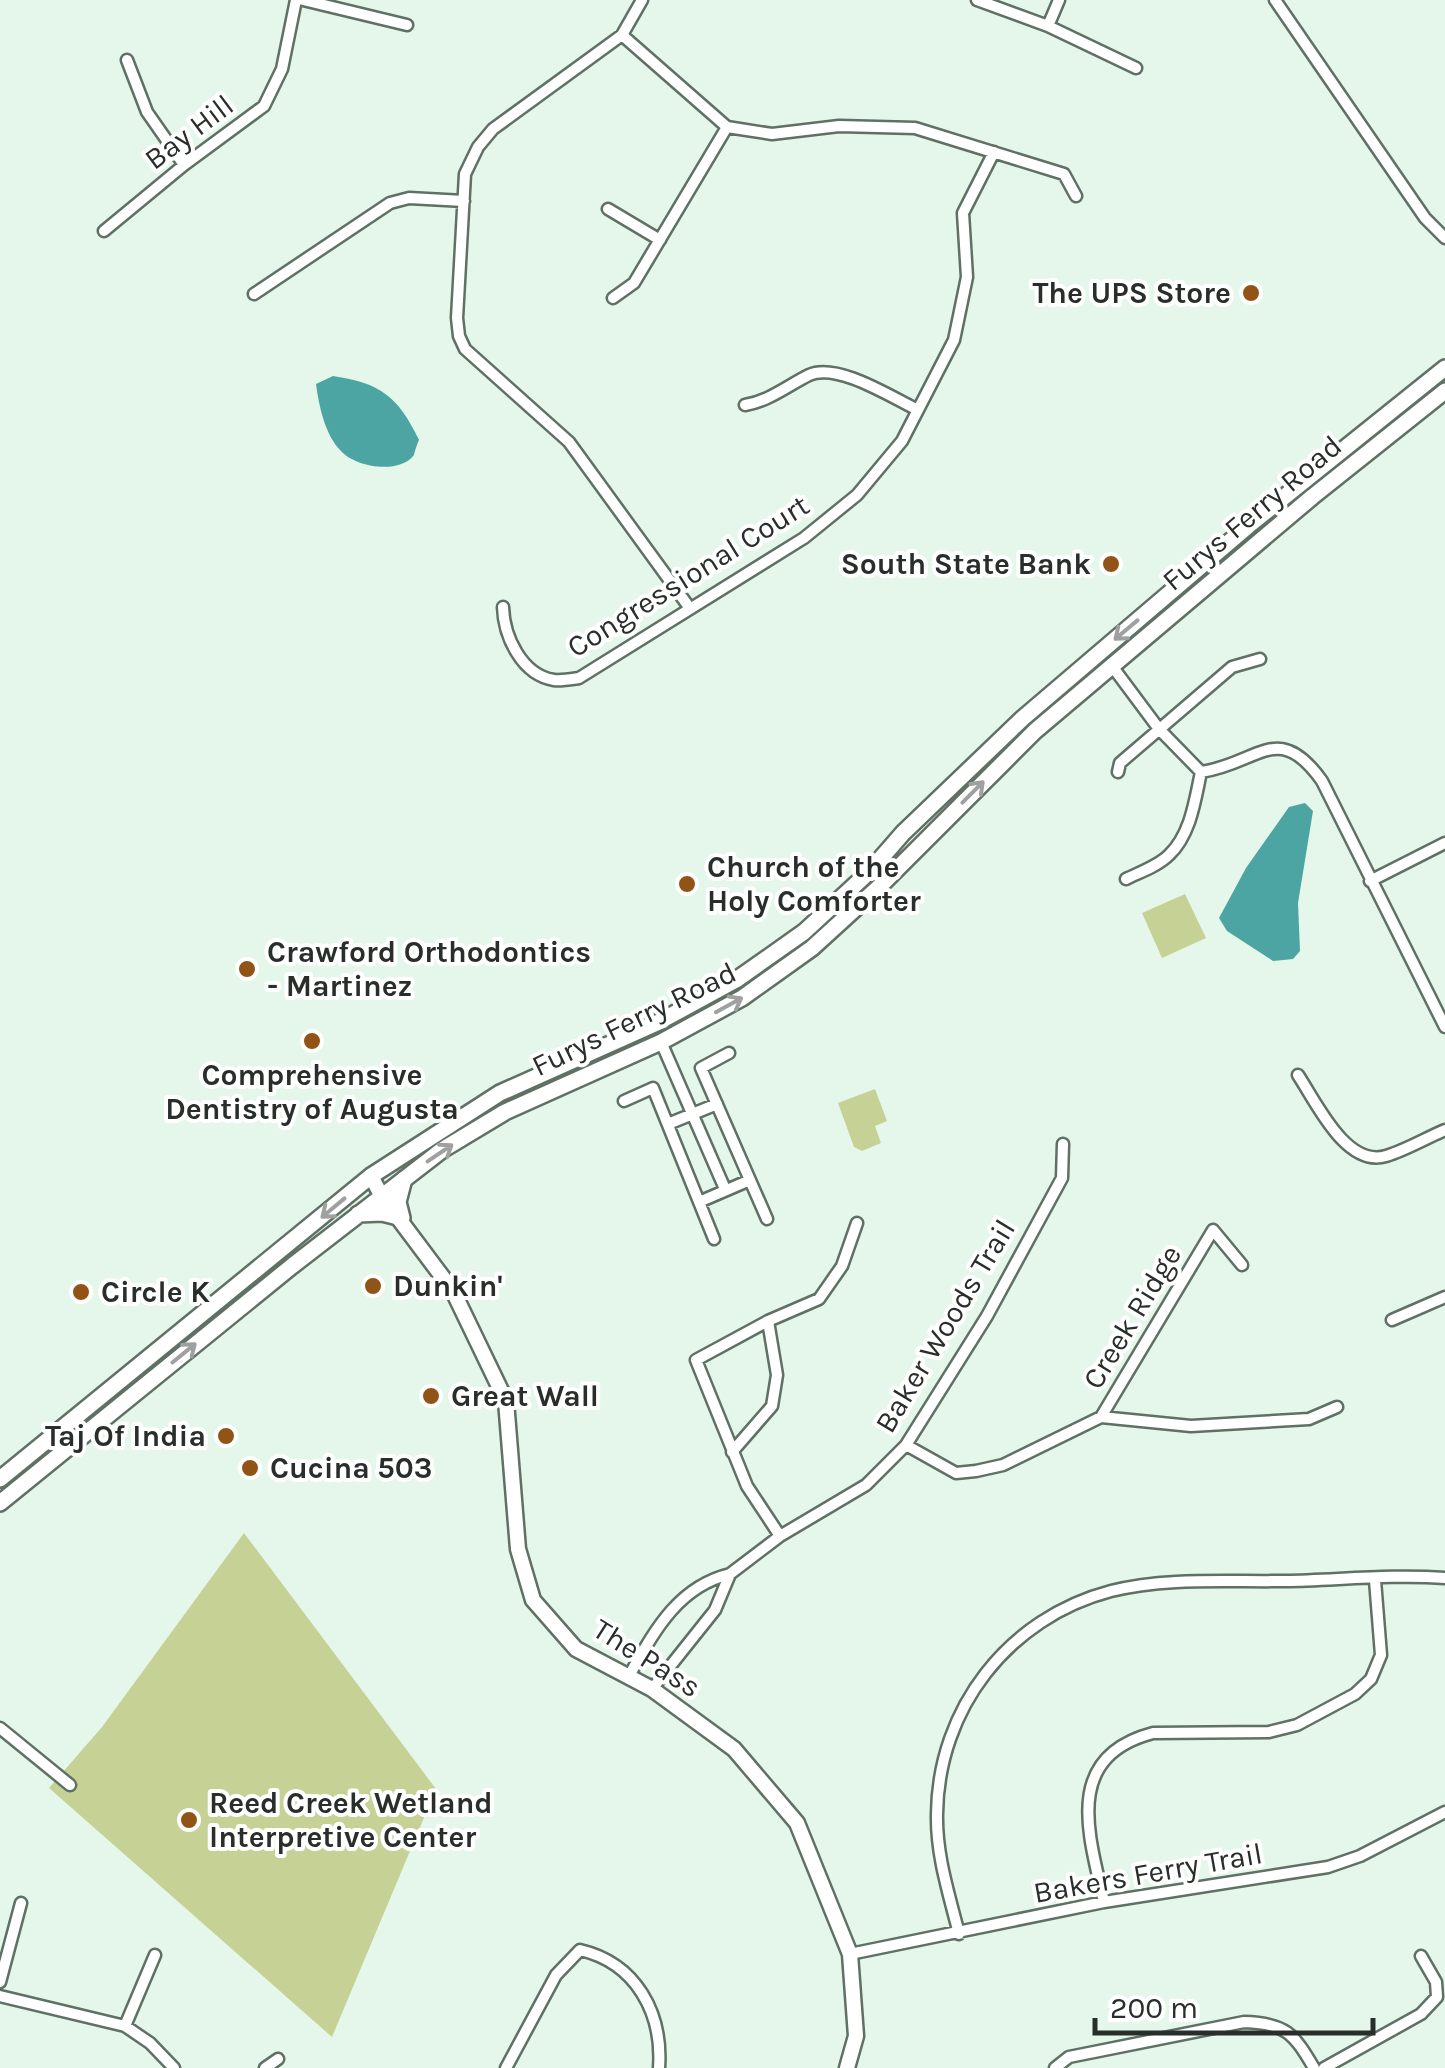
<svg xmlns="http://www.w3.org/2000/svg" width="1445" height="2068" font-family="Karla,sans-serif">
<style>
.green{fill:#c6d295}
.water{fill:#4ca5a3}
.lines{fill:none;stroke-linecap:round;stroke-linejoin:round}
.minor-casing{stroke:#5f7064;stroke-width:15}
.tertiary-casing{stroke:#5f7064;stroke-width:19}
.secondary-casing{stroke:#5f7064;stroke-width:20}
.minor{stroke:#fff;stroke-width:10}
.tertiary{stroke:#fff;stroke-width:14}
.secondary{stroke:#fff;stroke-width:15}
.oneway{stroke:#9ea1a0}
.poi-dot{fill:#915416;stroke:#fff;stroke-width:4}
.labels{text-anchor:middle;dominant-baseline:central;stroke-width:8;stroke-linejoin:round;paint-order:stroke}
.street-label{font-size:30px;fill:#282f2b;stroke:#fff}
.poi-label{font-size:30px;font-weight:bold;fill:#282f2b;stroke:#fff;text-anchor:start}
</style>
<rect width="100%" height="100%" fill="#e5f7ea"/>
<path class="green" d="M1185,894L1206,938L1162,958L1142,913Z
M875,1089L887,1121L875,1126L881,1143L862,1151L854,1147L838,1103Z
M244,1533L436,1789L332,2037L49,1788L102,1727Z"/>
<path class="water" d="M333,376C380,383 398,396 419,440C418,441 414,454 414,455C399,475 355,467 341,451C325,435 319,406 316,384Z
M1305,803L1313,811L1298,903L1300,951L1293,959L1273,961L1227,931L1219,918L1246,868L1289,807Z"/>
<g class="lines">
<g class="minor-casing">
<path id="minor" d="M303,0L407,25
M642,0L622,35L493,129L478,147L465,174L457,318L459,336L465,349L569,442L689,607
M977,0L1048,26L1136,68
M1275,0L1425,218L1445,238
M1048,26L1059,0
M622,35L727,127L772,134L839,126L915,128L1064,174L1076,196
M127,60L147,112L184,165
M608,209L660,240
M104,231L184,165L264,106L282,69L296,0
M254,294L390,203L409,198L464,201
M613,298L634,283L727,127
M745,405C769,401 787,386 809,375C837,362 891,397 918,410
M503,607C504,637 522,675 554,680C561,681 572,679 579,678L804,538L857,495L902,441L954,340L967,277L963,213L994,152
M1112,666L1159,729L1201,772C1258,764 1278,719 1322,781L1445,1027
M1118,772L1120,763L1232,667L1260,659
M1126,879C1140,872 1158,866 1169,855C1191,834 1195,800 1201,772
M1370,881L1445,843
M661,1042L725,1189
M729,1053L701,1068L767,1219
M1298,1075C1316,1102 1346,1168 1386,1156C1406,1150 1426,1138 1445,1130
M624,1101L653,1088L714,1239
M668,1124L717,1104
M699,1202L750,1180
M1392,1320L1445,1297
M1101,1417L1213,1230L1242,1265
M906,1445L956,1473L976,1471L1003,1465L1101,1417L1191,1426L1309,1419L1337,1407
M732,1452L772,1406L777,1375L768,1321
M780,1536L747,1486L696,1360L768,1321L819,1299L842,1266L857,1223
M629,1676C654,1632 677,1587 730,1574
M652,1689L715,1610L730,1574L780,1536L866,1485L906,1445L987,1316L1062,1178L1063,1144
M0,1728L70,1785
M1104,1902C1089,1835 1062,1757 1153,1733L1269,1732L1297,1725L1355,1694L1371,1679L1381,1655L1375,1580
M959,1934C949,1894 936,1855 937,1814C938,1709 1008,1618 1111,1591C1166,1577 1228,1582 1285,1581C1338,1580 1393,1574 1445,1578
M850,1954L1104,1902L1328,1867L1360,1856L1445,1812
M0,1982L21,1903
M0,1996L125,2026L150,2043L174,2068
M125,2026L155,1955
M265,2068L278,2059
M506,2068L556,1975L580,1950C636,1963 663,2013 659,2068
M1055,2068L1069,2057L1244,2022C1286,2023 1294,2034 1314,2068
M1324,2068L1421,2014L1437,1997L1436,1982L1421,1956"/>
</g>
<g class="tertiary-casing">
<path id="tertiary" d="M371,1176L381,1195L453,1291L506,1401L518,1549L533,1600L576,1649L652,1689L734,1749L797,1823L850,1954L856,2036L847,2068"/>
</g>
<g class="secondary-casing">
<path id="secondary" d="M358,1214L382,1213L402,1218L398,1202L404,1179
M0,1479L371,1176L500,1093L657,1023L736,980L804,932L869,872L903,833L1023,718L1248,526L1445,368
M0,1503L292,1266L442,1150L505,1112L661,1042L742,998L812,948L880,886L1035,731L1312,497L1445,391"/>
</g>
<use href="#minor" class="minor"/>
<use href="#tertiary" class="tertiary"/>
<use href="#secondary" class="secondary"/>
</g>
<defs><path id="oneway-shaft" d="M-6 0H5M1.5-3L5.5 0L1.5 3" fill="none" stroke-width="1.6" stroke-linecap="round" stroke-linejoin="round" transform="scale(2.5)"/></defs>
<g class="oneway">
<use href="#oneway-shaft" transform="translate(1126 630) rotate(140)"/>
<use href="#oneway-shaft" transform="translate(973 792) rotate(-45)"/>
<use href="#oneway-shaft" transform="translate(729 1005) rotate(-29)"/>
<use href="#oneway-shaft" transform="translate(440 1153) rotate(-34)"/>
<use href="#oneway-shaft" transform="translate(333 1208) rotate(140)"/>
<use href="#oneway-shaft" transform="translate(184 1353) rotate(-39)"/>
</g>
<g class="poi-dot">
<circle cx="1251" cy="293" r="10"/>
<circle cx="1111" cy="564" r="10"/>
<circle cx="687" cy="884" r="10"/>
<circle cx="247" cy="969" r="10"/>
<circle cx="312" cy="1041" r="10"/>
<circle cx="373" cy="1286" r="10"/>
<circle cx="81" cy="1292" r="10"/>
<circle cx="431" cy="1396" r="10"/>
<circle cx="226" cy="1436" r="10"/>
<circle cx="250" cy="1468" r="10"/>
<circle cx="189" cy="1820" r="10"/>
</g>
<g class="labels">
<g class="street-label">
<text transform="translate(189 132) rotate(-37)">Bay Hill</text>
<text transform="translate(1252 513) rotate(-40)">Furys Ferry Road</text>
<text transform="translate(688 576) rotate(-32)">Congressional Court</text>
<text transform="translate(634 1019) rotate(-26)">Furys Ferry Road</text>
<text transform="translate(1132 1317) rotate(-59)">Creek Ridge</text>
<text transform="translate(945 1326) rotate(-59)">Baker Woods Trail</text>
<text transform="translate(647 1658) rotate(32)">The Pass</text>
<text transform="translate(1148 1873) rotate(-10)">Bakers Ferry Trail</text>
</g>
<g class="poi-label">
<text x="1231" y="293" text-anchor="end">The UPS Store</text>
<text x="1091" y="564" text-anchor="end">South State Bank</text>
<text x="707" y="867">Church of the<tspan x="707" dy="34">Holy Comforter</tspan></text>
<text x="267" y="952">Crawford Orthodontics<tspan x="267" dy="34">- Martinez</tspan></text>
<text x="312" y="1075" text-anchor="middle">Comprehensive<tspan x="312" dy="34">Dentistry of Augusta</tspan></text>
<text x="393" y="1286">Dunkin'</text>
<text x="101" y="1292">Circle K</text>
<text x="451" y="1396">Great Wall</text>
<text x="206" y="1436" text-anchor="end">Taj Of India</text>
<text x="270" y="1468">Cucina 503</text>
<text x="209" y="1803">Reed Creek Wetland<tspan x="209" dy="34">Interpretive Center</tspan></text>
</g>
</g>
<path d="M1095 2018v15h278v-15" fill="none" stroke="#282f2b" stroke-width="5"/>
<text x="1110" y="2018" font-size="30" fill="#282f2b" stroke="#ffffff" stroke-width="8" paint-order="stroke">200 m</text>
</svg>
